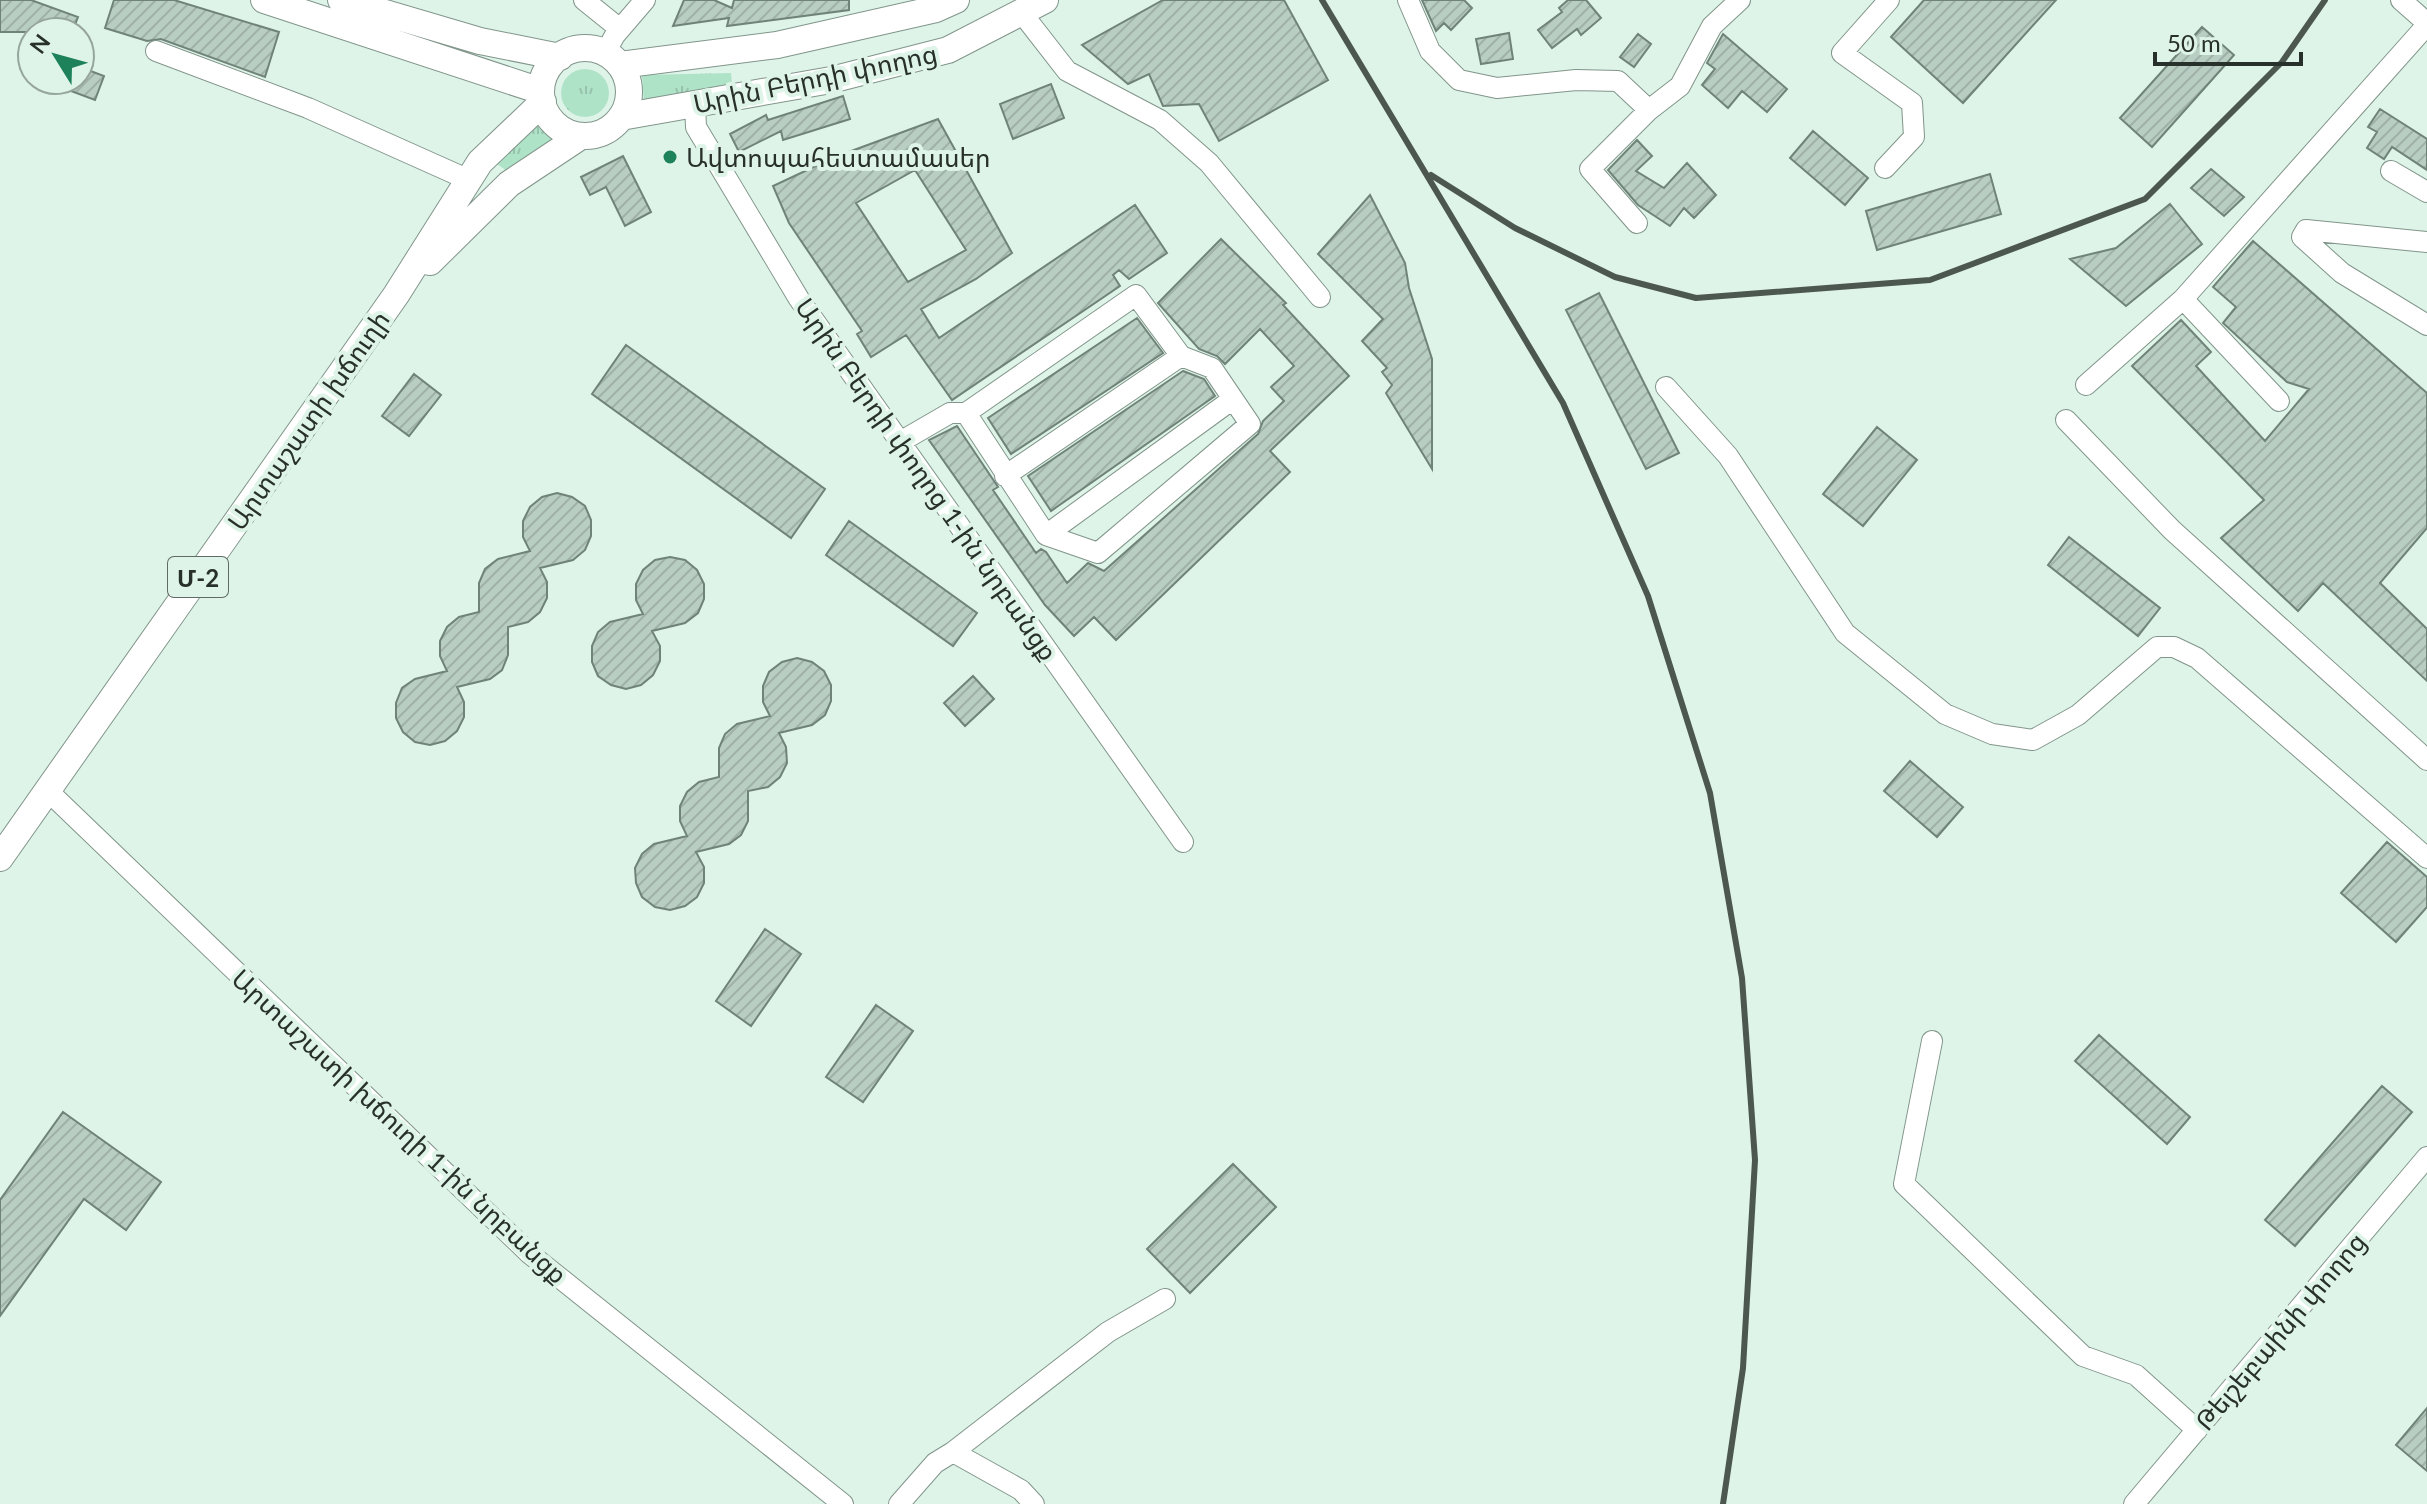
<svg xmlns="http://www.w3.org/2000/svg" width="2427" height="1504" font-family="Lato,'Noto Sans Armenian',sans-serif">
<style>
.grass{fill:url(#grass-tufts)}
.building{fill:url(#building-hatch);stroke:#708379;stroke-width:2;fill-rule:evenodd}
.lines{fill:none;stroke-linecap:round;stroke-linejoin:round}
.minor-casing{stroke:#81958a;stroke-width:22}
.major-casing{stroke:#81958a;stroke-width:28}
.minor{stroke:#fff;stroke-width:20}
.major{stroke:#fff;stroke-width:26}
.rail{stroke:#4c5750;stroke-width:6}
.poi-dot{fill:#1d815a;stroke:#dff4e8;stroke-width:3}
.labels{text-anchor:middle;dominant-baseline:central;stroke-width:8;stroke-linejoin:round;paint-order:stroke}
.shield{fill:#dff4e8;stroke:#5f6b64;stroke-width:2}
.shield-label{font-size:24px;font-weight:bold;fill:#28302b}
.street-label{font-size:26px;fill:#28302b;stroke:#dff4e8}
.poi-label{font-size:26px;fill:#28302b;stroke:#dff4e8;text-anchor:start}
</style>
<defs>
<pattern id="grass-tufts" width="24" height="20" patternUnits="userSpaceOnUse" patternTransform="scale(2)"><rect width="24" height="20" fill="#afe3c8"/><path d="M3 7l-1-3M5 7V3M7 7l1-3M15 17l-1-3M17 17v-4M19 17l1-3" fill="none" stroke="#97c3ac"/></pattern>
<pattern id="building-hatch" width="6" height="6" patternUnits="userSpaceOnUse" patternTransform="scale(2)"><rect width="6" height="6" fill="#b9cec3"/><path d="M-1 1l2-2M0 6l6-6M5 7l2-2" fill="none" stroke="#9fb1a8"/></pattern>
</defs>
<rect width="100%" height="100%" fill="#dff4e8"/>
<path class="grass" d="M561 93a24 24 0 1 1 48 0a24 24 0 1 1-48 0Z
M731,73L732,83L644,103L642,75Z
M533,122L554,141L510,173L494,162Z"/>
<path class="building" d="M0,0H31L78,17L72,32H0Z
M114,0H174L279,32L265,77L161,39L147,41L105,28Z
M684,0H714L732,8L734,0H849V10L727,26L729,18L673,26Z
M1163,0H1284L1328,80L1219,141L1199,104L1163,106L1149,74L1128,84L1082,45Z
M1422,0H1464L1472,8L1451,30L1444,23L1436,31Z
M1568,0H1586L1601,18L1581,35L1577,29L1552,48L1538,30L1562,12L1559,8Z
M1924,0H2056L1963,103L1891,37Z
M2202,27L2234,55L2152,147L2120,118Z
M1509,33L1513,59L1481,64L1476,39Z
M1638,34L1651,44L1634,67L1620,57Z
M1723,34L1787,89L1767,112L1742,91L1728,108L1702,85L1715,69L1707,63Z
M80,67L104,76L95,100L47,82L80,80Z
M1051,84L1064,118L1013,139L1000,104Z
M843,96L850,119L783,140L781,131L739,152L730,134L766,115L768,120Z
M2380,109L2427,139V170L2392,147L2384,159L2367,148L2377,132L2368,127Z
M938,119L1012,253L976,279L921,309L939,338L1135,205L1167,253L1129,279L1119,270L1113,275L1120,286L952,400L906,335L871,357L857,334L862,331L789,223L773,186L835,157ZM915,170L966,250L908,282L856,203Z
M1813,131L1868,178L1845,205L1790,158Z
M1637,140L1652,156L1636,171L1664,188L1687,163L1716,195L1694,218L1684,208L1670,226L1638,205L1608,170Z
M623,156L651,212L625,226L606,187L590,195L581,177Z
M2211,169L2244,197L2224,216L2191,188Z
M1990,174L2001,214L1877,250L1866,211Z
M1370,195L1405,263L1409,288L1432,359V469L1386,393L1392,385L1382,372L1387,368L1362,341L1383,319L1318,254Z
M2170,204L2202,244L2126,306L2070,259L2116,248Z
M1221,239L1286,303L1283,305L1349,376L1270,451L1290,472L1116,640L1094,617L1074,636L1045,605L929,440L957,426L998,487L993,490L1036,553L1041,549L1046,552L1067,583L1088,563L1104,571L1258,434L1263,421L1284,401L1271,387L1294,366L1260,329L1225,364L1217,356L1199,349L1158,303Z
M2253,241L2427,393V528L2380,583L2427,629V681L2323,583L2298,611L2221,538L2264,500L2132,366L2181,320L2211,352L2196,366L2265,441L2309,389L2287,382L2223,323L2236,307L2213,287Z
M1599,293L1679,453L1646,469L1566,310Z
M1137,318L1163,353L1011,454L988,418Z
M626,345L825,489L791,538L592,394Z
M1183,371L1204,379L1215,396L1051,511L1028,476Z
M414,374L441,395L409,436L382,416Z
M1877,427L1917,460L1863,526L1823,494Z
M557,493L572,497L585,506L591,520V536L585,550L573,560L540,568L547,582V598L540,612L528,622L508,627V655L502,670L490,679L457,687L464,702V717L457,731L445,741L430,745L415,742L403,732L396,718V703L402,688L415,679L447,671L440,656V641L447,627L459,617L479,612V583L485,569L498,559L530,551L523,537V521L530,507L542,497Z
M849,521L977,613L953,646L826,555Z
M2069,537L2160,608L2138,636L2048,565Z
M670,557L685,560L697,570L704,584V599L698,613L685,623L652,631L660,646V661L653,675L641,685L626,689L611,685L598,676L592,662V646L598,632L610,622L643,614L636,600V584L643,570L655,560Z
M797,658L812,662L824,671L831,685V701L825,715L812,725L779,733L786,747L787,763L780,777L768,787L748,791V821L741,835L729,844L696,852L704,867V883L697,897L685,906L670,910L655,907L642,897L636,883L635,868L642,854L654,844L687,836L680,821V806L687,792L699,782L719,777V748L725,734L737,724L770,716L763,702V686L769,672L782,662Z
M973,676L994,699L965,726L944,703Z
M1910,761L1963,807L1937,837L1884,791Z
M2387,842L2427,877V907L2396,942L2341,893Z
M765,929L801,954L751,1026L716,1001Z
M876,1005L913,1031L863,1102L826,1077Z
M2099,1035L2190,1117L2167,1144L2075,1061Z
M2382,1086L2412,1112L2295,1246L2265,1220Z
M63,1112L161,1182L126,1230L84,1199L0,1316V1200Z
M1233,1164L1276,1207L1190,1293L1147,1249Z
M2427,1408V1471L2396,1445Z"/>
<g class="lines">
<g class="minor-casing">
<path id="minor" d="M584,0L620,29
M1408,0L1430,51L1459,80L1497,88L1576,80L1618,81L1649,110L1680,86L1712,26L1740,0
M2401,0L2427,23
M1021,12L1067,71L1160,120L1209,163L1320,297
M156,51L308,108L469,180
M605,53L615,35L645,0
M695,104L696,127L799,299L1183,842
M1885,168L1914,137L1912,103L1842,53L1889,0
M2391,171L2427,192
M1637,223L1590,169L1649,110
M2427,242L2306,230L2302,237L2342,273L2427,325
M2183,299L2279,401
M2086,385L2183,299L2427,25
M1666,387L1728,456L1845,633L1945,714L1992,734L2033,740L2078,715L2157,647H2174L2197,658L2427,858
M966,413L1046,535L1233,399
M2066,420L2172,530L2427,760
M900,442L950,413H966L1136,295L1181,356L1212,368L1250,424L1098,553L1046,535
M1005,476L1181,356
M48,791L530,1254L843,1504
M1932,1041L1904,1184L2083,1356L2136,1375L2197,1430
M953,1452L1108,1332L1165,1299
M899,1504L935,1463L953,1452L1021,1490L1034,1504
M2134,1504L2427,1157"/>
</g>
<g class="major-casing">
<path id="major" d="M264,0L541,91
M341,0L480,41L560,57
M541 92a44 44 0 1 1 88 0a44 44 0 1 1-88 0Z
M620,65L777,45L936,9L956,0
M621,117L831,80L948,50L1045,0
M430,262L509,184L581,136
M0,858L396,295L480,162L543,102"/>
</g>
<use href="#minor" class="minor"/>
<use href="#major" class="major"/>
<path class="rail" d="M1322,0L1563,403L1648,596L1710,793L1742,978L1755,1160L1743,1368L1723,1504
M1431,175L1515,228L1615,277L1696,298L1930,280L2145,199L2282,62L2325,0"/>
</g>
<circle class="poi-dot" cx="670" cy="157" r="8"/>
<g class="labels">
<rect class="shield" x="168" y="557" width="60" height="40" rx="6"/>
<g class="shield-label">
<text x="198" y="577">Մ-2</text>
</g>
<g class="street-label">
<text transform="translate(815 78) rotate(-12)">Արին Բերդի փողոց</text>
<text transform="translate(308 420) rotate(-55)">Արտաշատի խճուղի</text>
<text transform="translate(927 479) rotate(55)">Արին Բերդի փողոց 1-ին նրբանցք</text>
<text transform="translate(400 1126) rotate(43)">Արտաշատի խճուղի 1-ին նրբանցք</text>
<text transform="translate(2280 1331) rotate(-50)">Թեյշեբաինի փողոց</text>
</g>
<g class="poi-label">
<text x="686" y="157">Ավտոպահեստամասեր</text>
</g>
</g>
<g transform="translate(56 56) rotate(307)"><circle r="38" fill="#dff4e8" stroke="#96a69c" stroke-width="2"/>
<path d="M0-6L14 30L0 20L-14 30Z" fill="#1d815a"/>
<text y="-12" font-size="22" font-weight="bold" text-anchor="middle" fill="#28302b">N</text>
</g>
<path d="M2155 52v12h146v-12" fill="none" stroke="#28302b" stroke-width="4"/>
<text x="2167" y="52" font-size="24" fill="#28302b" stroke="#dff4e8" stroke-width="6" paint-order="stroke">50 m</text>
</svg>
